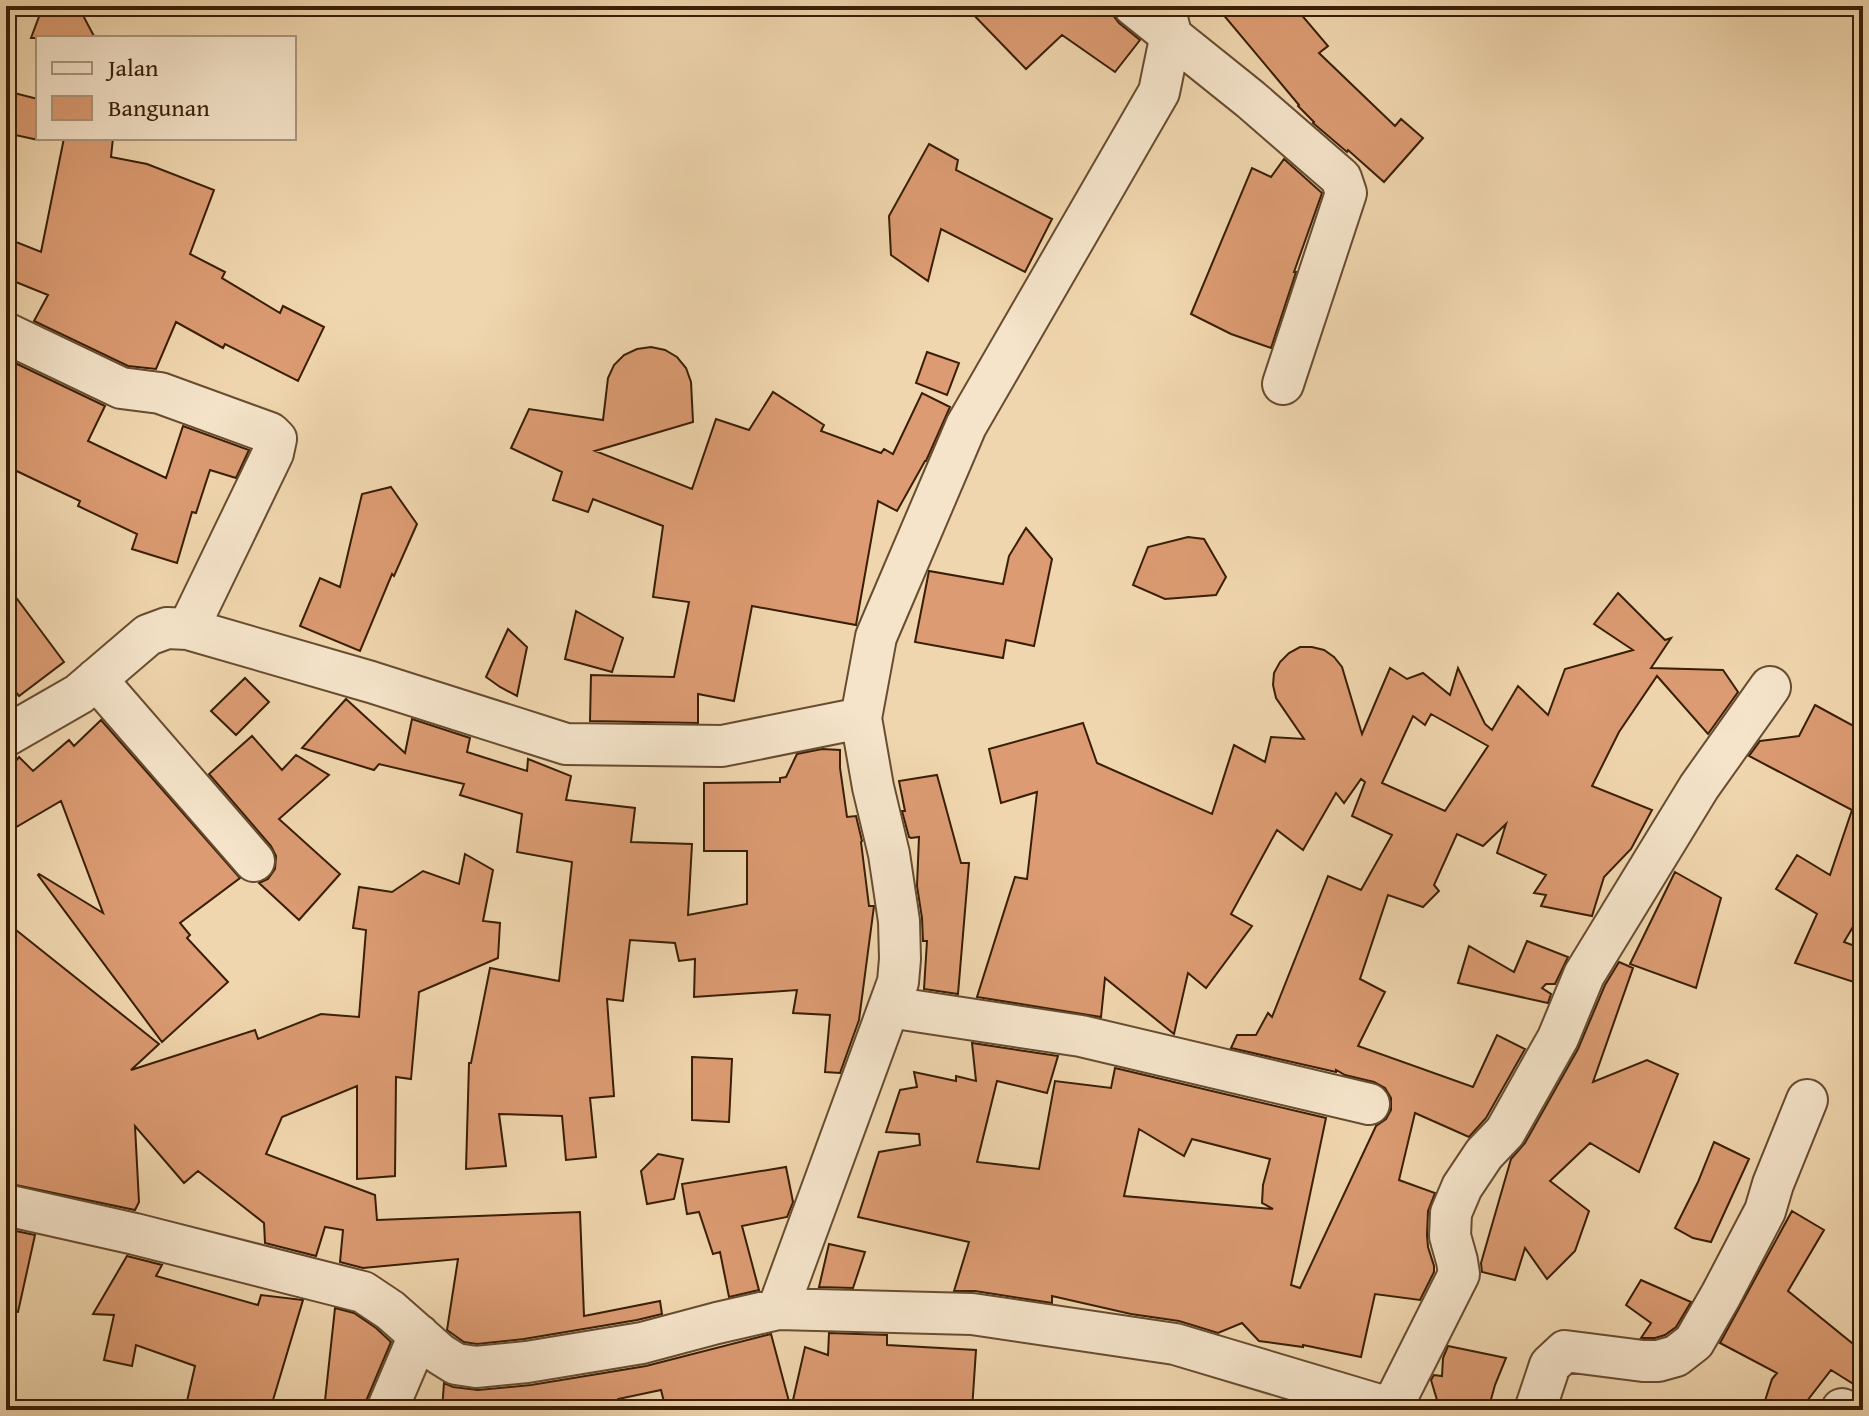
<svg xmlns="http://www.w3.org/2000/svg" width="1869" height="1416" font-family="'Gentium Book Plus',serif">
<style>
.building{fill:#dc9b72;stroke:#391e06;stroke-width:2;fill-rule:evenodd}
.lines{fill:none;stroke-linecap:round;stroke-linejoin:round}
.minor-casing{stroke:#674c30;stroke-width:44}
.minor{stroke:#f5e4ca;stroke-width:40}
</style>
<rect width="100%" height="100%" fill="#f0d6ae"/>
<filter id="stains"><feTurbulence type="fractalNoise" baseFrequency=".0025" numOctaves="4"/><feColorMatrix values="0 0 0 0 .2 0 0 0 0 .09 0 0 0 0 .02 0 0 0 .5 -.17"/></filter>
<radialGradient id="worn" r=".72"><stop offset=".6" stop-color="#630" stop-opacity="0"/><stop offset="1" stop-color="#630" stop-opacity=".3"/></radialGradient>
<path class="building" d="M43,6H78L95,38H31Z
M965,6H1112L1113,15L1119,23L1140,40L1115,72L1062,35L1026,69Z
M1216,6H1294L1328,46L1319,53L1395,126L1401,119L1423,138L1384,182L1348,150L1347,152L1313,123L1314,122L1298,106L1299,105Z
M6,91L38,99V140L6,133Z
M64,138H113L111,157L147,164L214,190L190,254L225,272L222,278L280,313L283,306L324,327L298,381L225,344L223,348L176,322L156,369L128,366L34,321L48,295L6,278V238L41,252Z
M929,144L958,160L956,170L1052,219L1025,272L941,229L928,281L891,255L889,216Z
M1284,159L1322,193L1294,272H1296L1271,348L1231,334L1191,314L1252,168L1271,177Z
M651,347L665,350L677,357L686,368L691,382L693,422L595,451L692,489L716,419L749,430L773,392L824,425L821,431L881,453L884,449L893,454L922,393L950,407L926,461H925L897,511L878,501L856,625L752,606L734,701L698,694V723L590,721L591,675L674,677L689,602L653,597L663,526L593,499L588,512L553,500L562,472L511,448L529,409L603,420L608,378L614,365L624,355L637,349Z
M927,352L959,363L947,395L916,383Z
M13,362L105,406L88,441L166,478L183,426L249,450L236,478L210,470L196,513L192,512L177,563L132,549L137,534L78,506L80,501L6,466V377Z
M391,487L417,524L394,576L392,574L360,651L300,626L320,578L340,587L362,494Z
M1026,528L1052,559L1034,646L1006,640L1003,658L915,642L929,571L1003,584L1009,556Z
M1188,537L1204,539L1226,577L1216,595L1165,599L1133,585L1148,547Z
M6,584L64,662L19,696L6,679Z
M1618,593L1665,640L1671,638L1651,668L1723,670L1738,692L1708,734L1657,676L1619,732L1592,786L1652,810L1631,849L1604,877L1592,916L1541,906L1546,895L1534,893L1546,875L1497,853L1506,824L1483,846L1457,834L1434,885L1439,891L1423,907L1388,895L1360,979L1385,992L1358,1046L1473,1087L1497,1035L1525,1049L1486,1118L1469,1137L1415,1113L1399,1180L1435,1193L1428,1211L1427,1235L1428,1247L1434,1266V1272L1420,1300L1375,1294L1361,1357L1303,1345V1347L1259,1341L1242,1323L1218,1333L1179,1321L1131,1314L1052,1296V1303L975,1291H954L969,1242L858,1217L879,1152L920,1145L919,1134L886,1132L900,1090L917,1087L914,1072L956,1081V1076L976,1081L972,1043L1058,1056L1047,1093L997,1081L977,1162L1039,1169L1055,1081L1111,1088L1115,1068L1326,1118L1291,1285L1300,1288L1376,1126L1386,1119L1391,1110V1098L1385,1088L1374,1082L1345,1075L1336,1070V1072L1231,1048L1237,1035H1256L1268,1013L1272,1017L1328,876L1361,890L1392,835L1352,816L1365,782L1361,779L1344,803L1336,793L1303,850L1277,830L1231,914L1252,926L1206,988L1188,973L1174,1034L1105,978L1101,1017L977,997L1015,877L1027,879L1037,792L1001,803L989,749L1083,723L1097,763L1212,814L1234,745L1265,762L1271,737L1304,739L1276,698L1273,685L1274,673L1280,662L1289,653L1300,647H1312L1324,650L1334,657L1342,667L1362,734L1390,668L1407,679L1423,673L1450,695L1458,668L1485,724L1492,730L1518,686L1548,715L1565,669L1633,650L1594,624ZM1431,714L1488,746L1445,811L1382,783L1413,716L1425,725ZM1139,1129L1184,1156L1192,1139L1270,1159L1263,1185L1262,1203L1273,1209L1124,1196Z
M576,611L623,638L612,672L565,659Z
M508,629L527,647L517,696L500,687L486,677Z
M245,678L269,702L236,735L211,711Z
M346,699L405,753L412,719L470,738L467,752L527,771L528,759L571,776L566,800L635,808L631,842L692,844L688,915L747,904V851H704V783L780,782V778L786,777L797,754L822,749L840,750V768L847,817L856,816L862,841L861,842L869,906H874L859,1020L840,1073L825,1072L830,1015L793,1013L797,990L694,997L695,959L679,961L675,943L630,940L623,1001L607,999L614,1096L590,1098L596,1157L566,1160L562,1116L499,1114L506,1166L466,1169L469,1063H471L490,968L559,981L572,862L517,852L522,814L460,795L464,784L379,764L374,770L302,748Z
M1815,705L1863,731V910L1844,942L1863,949V985L1795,963L1817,914L1776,889L1797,855L1830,875L1852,810L1749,756L1760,741L1799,736Z
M101,720L240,878L180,923L190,935L187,938L228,982L162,1042L38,875L39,874L103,913L61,801L6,833V773L19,757L33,771L69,740L74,746Z
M252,736L282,770L296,755L329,775L279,819L340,874L299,920L259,883L268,879L275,869L276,856L271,846L209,774Z
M937,775L961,863H969L958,994L924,989L927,941H923L922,918L917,886L919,837L911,838L909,837L902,811H905L899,781Z
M465,854L493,870L483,921L500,923L498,958L419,992L411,1079L396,1077L395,1176L357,1179V1086L282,1117L266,1154L375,1195L377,1220L580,1212L584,1316L660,1301L662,1314L637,1320L524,1339L477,1344L464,1342L447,1330L458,1259L363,1268L340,1262L343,1230L325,1227L316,1256L265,1243L264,1223L198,1171L184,1183L135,1126L139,1202L135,1210L6,1183V922L159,1044L131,1070L255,1030L258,1039L321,1014L359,1017L366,930L353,928L359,887L392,892L423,871L459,884Z
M1675,872L1721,898L1696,988L1630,964Z
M1527,941L1568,957L1555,984H1546L1542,988L1551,994L1548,1003L1458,983L1469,946L1514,972Z
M1619,962L1633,968L1593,1082L1647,1060L1678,1074L1639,1172L1590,1143L1550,1181L1589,1211L1575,1251L1547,1279L1525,1248L1515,1280L1482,1272L1481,1263L1511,1159L1525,1143L1578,1049L1605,985Z
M692,1057L732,1059L729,1122L692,1120Z
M1714,1142L1749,1159L1711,1242L1693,1238L1675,1228L1698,1182Z
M658,1154L683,1159L674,1199L647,1204L641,1171Z
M786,1167L793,1202L787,1217L742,1226L759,1290L729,1297L720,1252L713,1254L699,1212L687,1214L682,1184Z
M1792,1211L1824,1230L1788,1291L1863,1352V1390L1831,1370L1800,1410H1762L1772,1379L1777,1373L1720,1343Z
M6,1229L35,1235L18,1312L6,1311Z
M829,1244L865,1252L853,1288L819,1287Z
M127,1256L162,1265L156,1276L258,1305L261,1295L303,1300L270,1410H185L195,1366L136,1345L132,1366L104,1360L114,1315L93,1314Z
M1641,1280L1691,1302L1676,1327L1665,1335L1655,1338H1641L1651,1323L1626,1305Z
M335,1308L354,1313L376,1328L391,1342L366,1401L364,1410H324Z
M829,1333L887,1335V1345L976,1350L972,1410H666L661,1390L618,1399L617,1410H442L444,1383L453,1387L478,1390L531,1385L646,1366L771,1334L791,1409L805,1347L828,1355Z
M1448,1346L1506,1358L1495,1385L1488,1410H1440L1431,1380L1434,1375L1442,1376L1443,1358Z"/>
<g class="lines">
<g class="minor-casing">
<path id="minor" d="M1134,6L1250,99L1341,178L1346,193L1283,384
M6,333L121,388L160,393L270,433L276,439L273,453L188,629
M96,679L254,861
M6,736L79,694L148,635L167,628L188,629L371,682L566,744L722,746L861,718
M889,1007L1081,1036L1369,1104
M6,1205L135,1234L363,1292L390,1310L440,1354L456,1364L476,1367L527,1362L642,1343L717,1323L778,1309L972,1314L1175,1344L1396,1410
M778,1309L898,982L900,959L899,921L889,854L873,787L861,718L876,637L966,426L1159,92L1171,34L1164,6
M1392,1407L1459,1274L1457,1261L1450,1236L1451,1213L1462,1187L1484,1154L1505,1132L1558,1038L1584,975L1699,787L1770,687
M1842,1409V1410
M387,1410L419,1335
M1535,1410L1550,1365L1565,1351L1643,1361H1658L1676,1356L1694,1342L1721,1295L1765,1211L1773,1184L1807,1100"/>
</g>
<use href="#minor" class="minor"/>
</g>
<rect width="1869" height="1416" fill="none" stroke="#f0d6ae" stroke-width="32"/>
<rect x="8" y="8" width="1853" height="1400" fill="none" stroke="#391e06" stroke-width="4"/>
<rect x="16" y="16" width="1837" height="1384" fill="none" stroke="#391e06" stroke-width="2"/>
<rect x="36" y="36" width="260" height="104" fill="#f5e4ca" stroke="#aa957c" stroke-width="2"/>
<rect x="52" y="62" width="40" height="12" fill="#f5e4ca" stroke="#aa957c" stroke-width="2"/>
<text x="108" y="76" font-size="24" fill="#391e06">Jalan</text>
<rect x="52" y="96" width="40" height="24" fill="#dc9b72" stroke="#aa957c" stroke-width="2"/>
<text x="108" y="116" font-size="24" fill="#391e06">Bangunan</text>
<rect width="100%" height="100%" filter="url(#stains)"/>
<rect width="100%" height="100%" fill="url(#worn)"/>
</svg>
